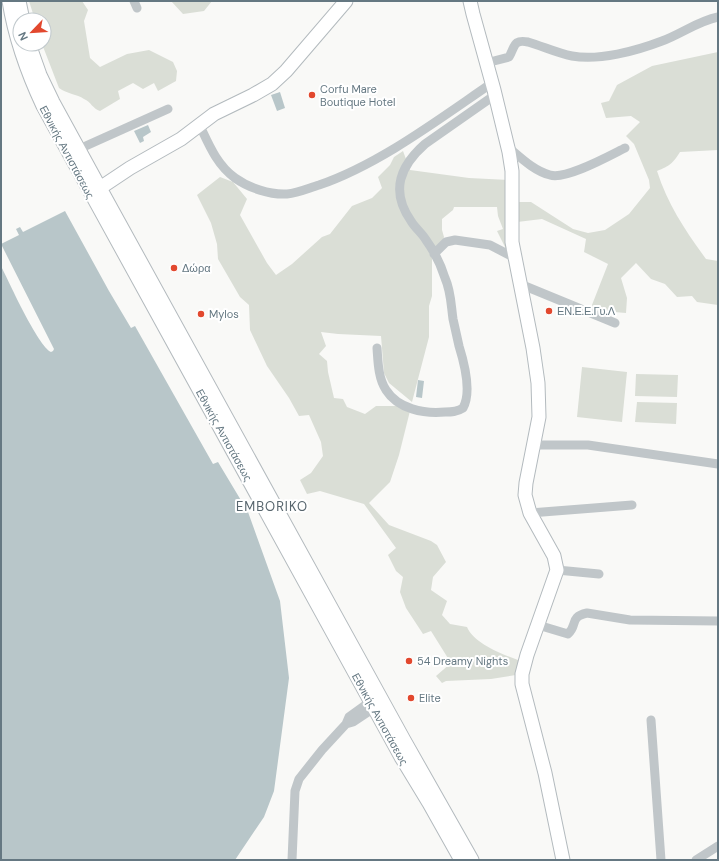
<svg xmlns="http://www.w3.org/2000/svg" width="719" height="861" font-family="'DM Sans',sans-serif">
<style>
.green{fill:#daded6}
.water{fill:#b8c6c9}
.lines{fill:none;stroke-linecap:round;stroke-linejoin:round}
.secondary-casing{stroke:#b3babe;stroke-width:15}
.street{stroke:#c0c6c9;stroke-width:9}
.secondary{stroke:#fff;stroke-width:13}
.poi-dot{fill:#e2482e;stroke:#fff;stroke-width:1.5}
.labels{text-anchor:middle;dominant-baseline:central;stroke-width:4;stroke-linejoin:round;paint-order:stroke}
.poi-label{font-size:11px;fill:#657882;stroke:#fff;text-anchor:start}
.street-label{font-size:11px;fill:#657882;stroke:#fff}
.quarter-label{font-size:13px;letter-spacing:1px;fill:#57656d;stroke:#fff}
</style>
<rect width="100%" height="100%" fill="#f9f9f7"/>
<path class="green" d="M29,1H82L88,10L84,21L90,58L100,67L127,54L149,50L173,62L177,71L176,81L158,91L154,83L143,89L133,83L118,91L120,99L100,111C93,109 91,102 84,99C77,94 67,94 59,88L42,44H44V20H35Z
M171,1H212L204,11L183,14Z
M718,52V150L680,152C673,163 670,166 657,171C668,205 685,230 706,259L718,261V305L697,302L692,296L677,297L665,284L651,279L636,263L621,278L627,298L626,313L590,310L608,264L584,252L586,239L542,219L509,223L510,245L505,251V247L497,231L503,229L498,216L497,207H454L453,210L442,219V230L444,237L440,252L432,257V296L429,306V337L412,402L389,383L384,373L381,336L338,334L321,332L326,346L319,354L327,361L328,372L334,398L343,399L347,407L365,414L376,406H397L410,411L399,455L390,482L369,503L389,525L431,541L437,545L446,562L433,577L431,590L447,601L442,615L450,624L467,627C474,644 504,655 521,661L522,674L491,679L446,681L442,683L436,676L451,663L431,631L423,634L406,608L400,592L403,577L396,571L388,555L396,548L364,504L320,491L307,494L300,480L311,473L323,456L321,442L309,415L299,416L289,398L267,366L250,330L249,305L240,297L218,259L217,244L211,223L197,195L220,177L233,182L247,199L240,215L267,263L276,275L292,264L322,237L330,234L352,206L372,198L382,188L378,177L390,165L394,157L403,151L410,170L469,178L509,180V202H531L573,229L588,233L605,230L629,214L650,188L649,180L634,144L626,136L640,122L631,116L606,118L601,103L609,101L617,85L652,66Z
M582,367L627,372L622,422L577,417Z
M636,374L678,375L677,397L635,396Z
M637,402L677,403L676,424L635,422Z"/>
<path class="water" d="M280,92L285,108L277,111L271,95Z
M148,125L151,132L143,137L144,141L140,143L134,131Z
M65,211L109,291L131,328L135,326L213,464L218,462L248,512L280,601L289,678L274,791L264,817L235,860H1V266C9,282 38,346 51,352L53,351L54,349L1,244L19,235L16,229L20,227L23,232Z
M418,380L424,381L422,398L416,397Z"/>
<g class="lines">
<g class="secondary-casing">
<path id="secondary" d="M9,1C15,38 27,72 43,106L401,757L429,803L461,860
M19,1L23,20
M470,1L473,14L494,90L509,152L512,171V242L533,348L538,383L539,417L526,483L525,495L530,513L554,556L557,570L527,655L522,674V684L545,773L563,860
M29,44L40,75L53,102L100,188L404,740L472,860
M93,188H100L130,168L181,139L214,114L253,95L272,84L286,71L346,1"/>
</g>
<path class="street" d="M134,1L137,8
M486,63L509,57C515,47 513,39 528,42C542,46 557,53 572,56C599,61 636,51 662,41C681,34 698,21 718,17
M200,126C209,145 217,165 235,178C249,188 270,195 287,194C298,193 309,188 319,185C380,164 439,119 492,83
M508,147C520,157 534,171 550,175C566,180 609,156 625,148
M79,149L168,109
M434,254L446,242L455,240L490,245L515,258
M520,284L615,323
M377,348C378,361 378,378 386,390C398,409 424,414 445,412C451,412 457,412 463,408C472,392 464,362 459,346C457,337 455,328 453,319C451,305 451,291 445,278C441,265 434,251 426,240C422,233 415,228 411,221C390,191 400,166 425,144L495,95
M533,445H588L718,464
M530,513L632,505
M557,570L599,574
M538,625L568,634C578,625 569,617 587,613L630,620L718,621
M651,720L661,860
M346,724L353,722L377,706
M292,860L295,791L299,779L322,750L346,724L349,717L374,699
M696,860L718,846"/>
<use href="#secondary" class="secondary"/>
</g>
<g class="poi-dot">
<circle cx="312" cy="95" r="4"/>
<circle cx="174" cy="268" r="4"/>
<circle cx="549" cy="311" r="4"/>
<circle cx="201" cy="314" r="4"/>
<circle cx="409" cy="661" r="4"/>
<circle cx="411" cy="698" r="4"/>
</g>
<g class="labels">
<g class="poi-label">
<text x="320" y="89">Corfu Mare<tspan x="320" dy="13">Boutique Hotel</tspan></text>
<text x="182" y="268">Δώρα</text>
<text x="557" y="311">ΕΝ.Ε.Ε.Γυ.Λ</text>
<text x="209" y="314">Mylos</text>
<text x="417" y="661">54 Dreamy Nights</text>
<text x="419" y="698">Elite</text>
</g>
<g class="street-label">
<text transform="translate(67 152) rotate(62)">Εθνικής Αντιστάσεως</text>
<text transform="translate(224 435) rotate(61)">Εθνικής Αντιστάσεως</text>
<text transform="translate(380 719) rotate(61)">Εθνικής Αντιστάσεως</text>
</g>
<g class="quarter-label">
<text x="272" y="506">EMBORIKO</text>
</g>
</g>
<rect width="719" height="861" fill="none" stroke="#657882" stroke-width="4"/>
<g transform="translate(32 32) rotate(245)"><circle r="19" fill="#ffffff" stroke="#c1c9cd"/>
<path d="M0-3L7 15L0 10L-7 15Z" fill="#e2482e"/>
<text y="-6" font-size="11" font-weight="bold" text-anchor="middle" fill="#657882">N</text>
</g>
</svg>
